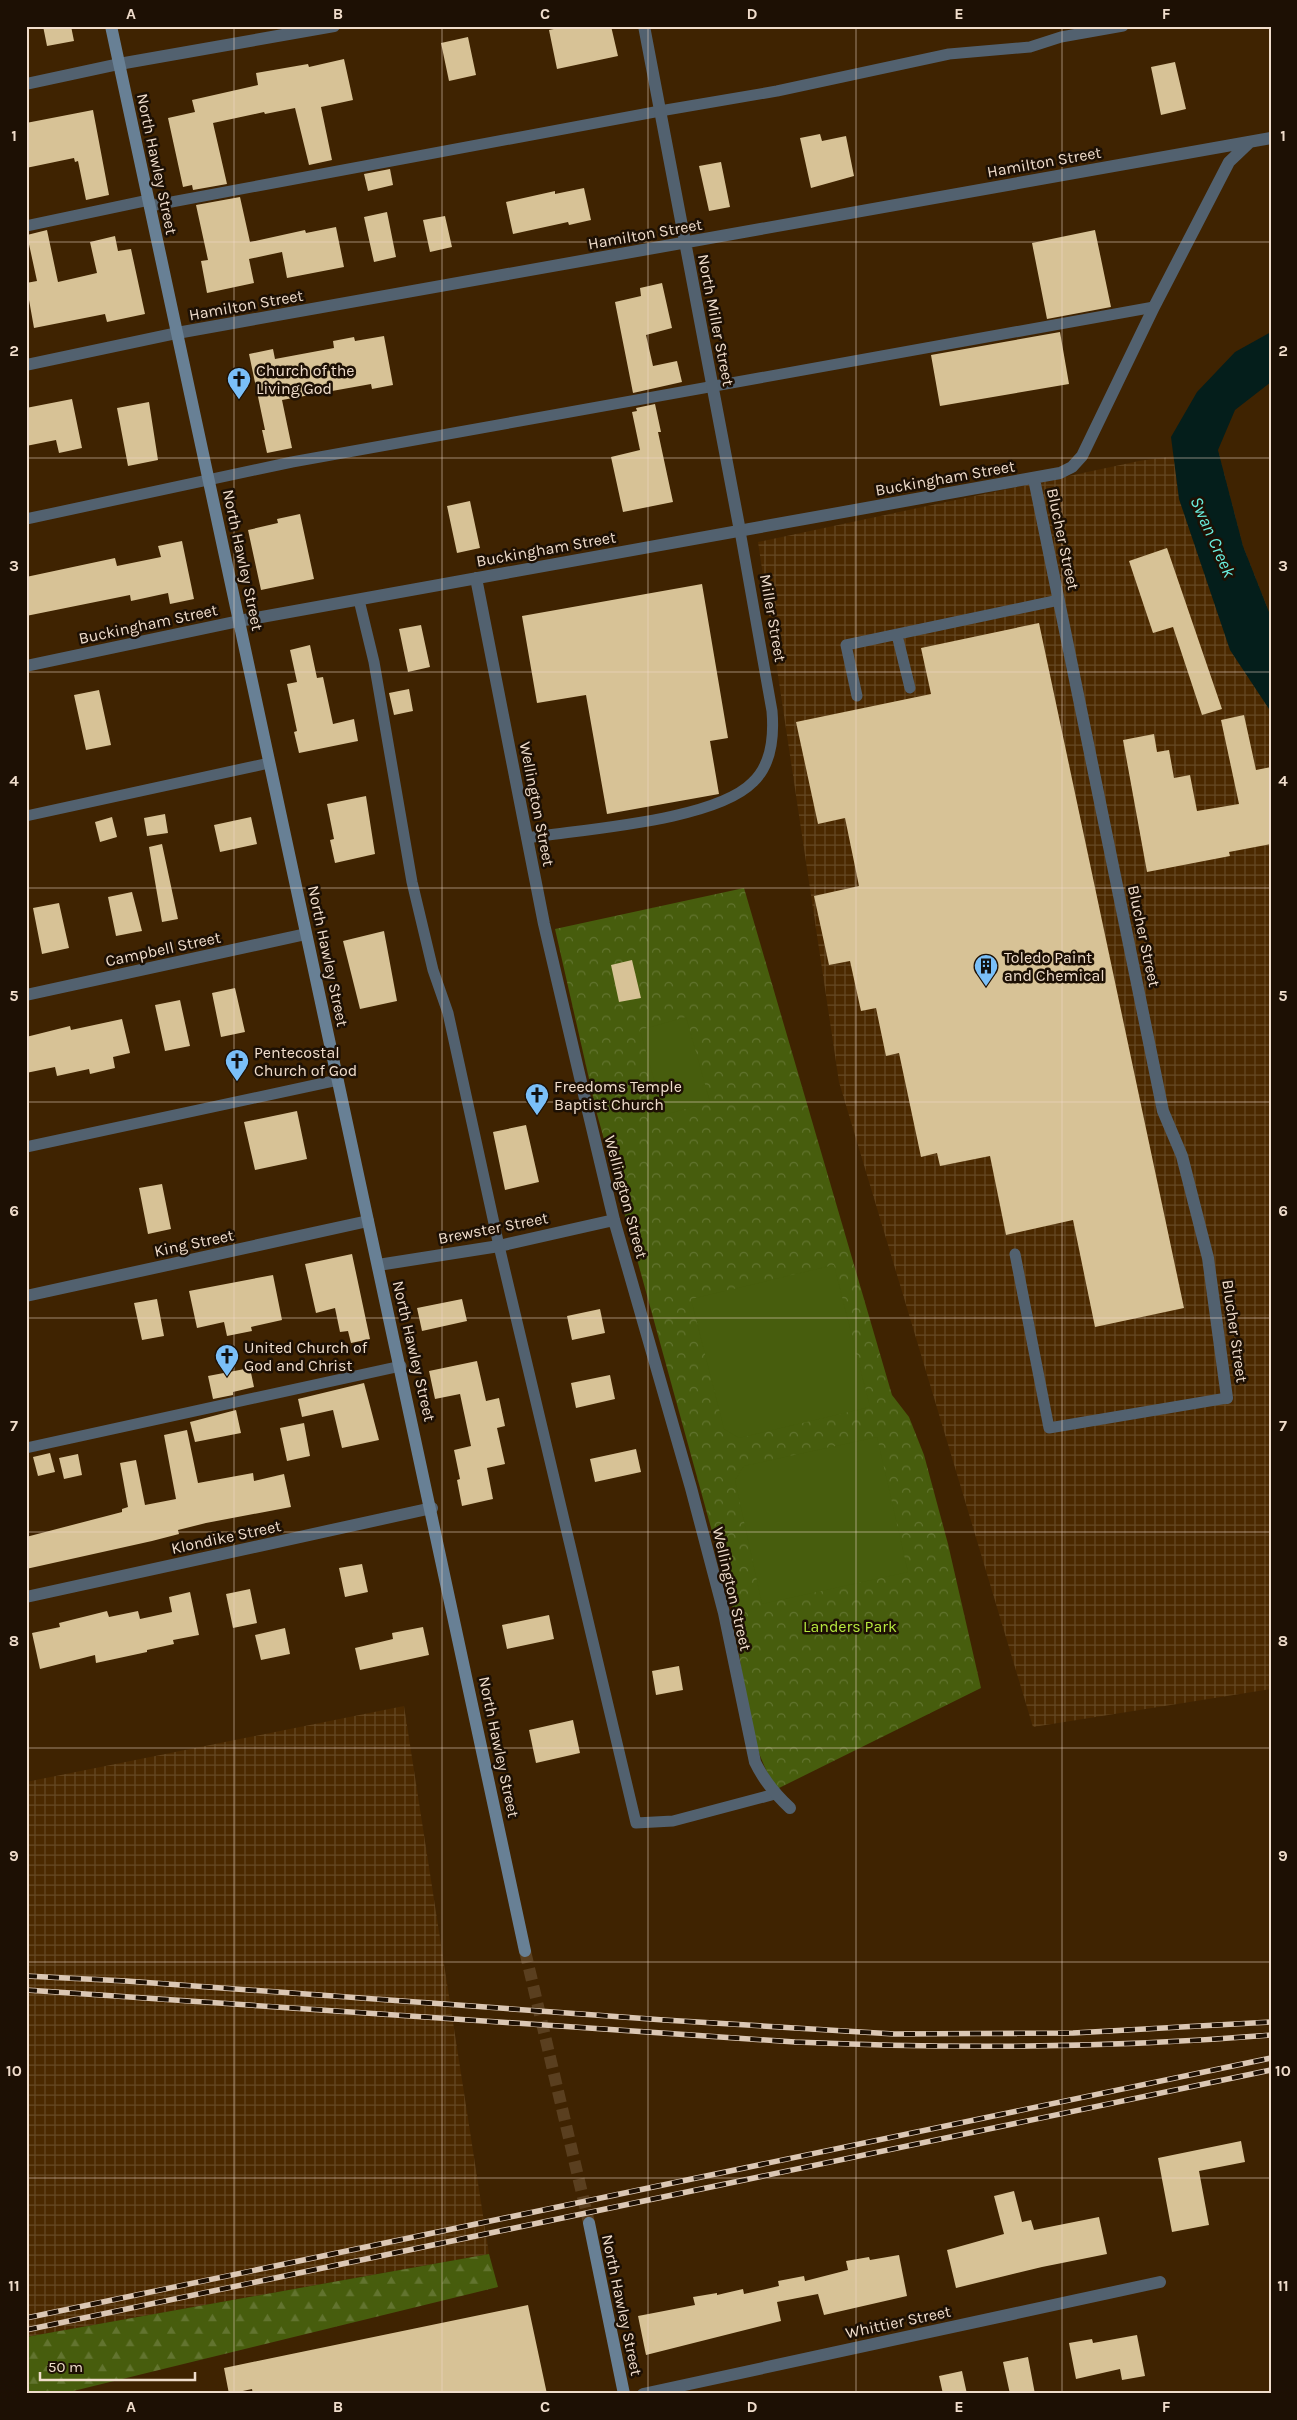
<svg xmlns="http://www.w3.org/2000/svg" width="1297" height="2420" font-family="Karla,sans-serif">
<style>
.industrial{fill:url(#industrial-grid)}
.forest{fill:url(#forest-firs)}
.park{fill:url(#park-crowns)}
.pitch{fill:#475d0d}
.water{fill:#041e1b}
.building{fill:#d7c296}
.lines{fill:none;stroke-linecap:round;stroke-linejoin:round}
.secondary-tunnel{stroke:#5a3f1f;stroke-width:12;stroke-dasharray:12 6;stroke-linecap:butt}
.lane{stroke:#52616f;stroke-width:11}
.street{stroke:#52616f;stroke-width:12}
.secondary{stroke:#688095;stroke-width:12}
.rail-casing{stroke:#dbc7b4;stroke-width:5.5}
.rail{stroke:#1d1004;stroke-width:4;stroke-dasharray:11;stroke-linecap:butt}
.grid{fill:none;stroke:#f0ddcc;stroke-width:1;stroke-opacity:0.55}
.labels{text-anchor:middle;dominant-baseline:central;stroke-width:5;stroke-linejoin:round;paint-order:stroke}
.street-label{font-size:16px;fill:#f0ddcc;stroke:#1d1004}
.poi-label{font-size:16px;fill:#f0ddcc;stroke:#1d1004;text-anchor:start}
.park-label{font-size:16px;fill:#b7ea3f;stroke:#1d1004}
.water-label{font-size:18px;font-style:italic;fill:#69eddd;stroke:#1d1004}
.neatline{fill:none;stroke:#f0ddcc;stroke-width:2}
.grid-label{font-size:16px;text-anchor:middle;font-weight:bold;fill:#f0ddcc}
</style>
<defs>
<pattern id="industrial-grid" width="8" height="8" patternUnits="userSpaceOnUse" patternTransform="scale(1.25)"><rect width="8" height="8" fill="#4b2900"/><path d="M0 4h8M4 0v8" fill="none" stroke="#654824"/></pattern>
<pattern id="forest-firs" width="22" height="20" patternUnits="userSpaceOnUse" patternTransform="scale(1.25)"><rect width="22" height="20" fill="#475d0d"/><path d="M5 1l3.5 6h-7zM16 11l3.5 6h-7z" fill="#62742f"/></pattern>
<pattern id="park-crowns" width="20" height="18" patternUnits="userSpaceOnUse" patternTransform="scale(1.25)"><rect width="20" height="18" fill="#475d0d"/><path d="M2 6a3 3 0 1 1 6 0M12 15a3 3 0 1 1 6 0" fill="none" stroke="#62742f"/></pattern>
</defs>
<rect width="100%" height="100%" fill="#3f2301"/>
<path class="industrial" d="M1218,450L1243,546L1271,617V1689L1033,1727L839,1082L758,542L1139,461Z
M404,1706L489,2254L26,2337V1782Z"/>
<path class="forest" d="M489,2254L498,2287L61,2394H26V2337Z"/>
<path class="park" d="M744,888L892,1395L909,1417L924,1455L948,1544L981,1688L777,1789C743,1739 743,1662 732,1604L597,1114L555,929Z"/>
<path class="pitch" d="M686,1017L710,1102L664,1115L640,1030Z
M834,1265L870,1407L739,1438L724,1429L691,1299Z
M877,1437L908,1572L762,1604L735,1480L744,1466Z"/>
<path class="water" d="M1271,332V382L1235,410L1218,450L1243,546L1271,617V712L1230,650L1179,499L1171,437L1197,392L1235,352Z"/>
<path class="building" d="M43,26H71L74,41L47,46Z
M568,26H611L618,56L557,69L549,30Z
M468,37L476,75L449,81L441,43Z
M344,59L353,100L321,107L332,160L309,165L295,108L265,114L264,112L213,123L227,184L193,190L192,185L183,187L168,118L195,112L192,100L258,85L256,73L308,64L309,67Z
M1175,62L1186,109L1161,115L1151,67Z
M93,110L109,195L86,200L78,161L75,162L74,158L26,168V123Z
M820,134L822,141L846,136L854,176L811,188L800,138Z
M721,162L730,207L709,211L699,166Z
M390,169L393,185L368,191L364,174Z
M584,188L591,220L569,225L568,222L513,234L506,202L555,191V194Z
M240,197L250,242L305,230L306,233L336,227L344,267L287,278L282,252L249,259L254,283L207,293L201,261L208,260L196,205Z
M387,212L396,257L374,262L364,217Z
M445,216L452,247L430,252L423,220Z
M47,230L58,282L97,273L90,242L115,236L118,251L131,249L145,314L107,322L105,314L34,328L26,283L37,281L27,235Z
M1095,230L1111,307L1047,319L1032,243Z
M662,283L672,328L646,335L653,366L677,361L682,382L633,393L615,302L641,296L640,288Z
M1060,332L1069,384L940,406L931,355Z
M384,336L393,385L372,389L371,384L282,400L292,448L267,453L262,430H265L249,354L273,349L275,359L334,348L333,341L354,337L355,341Z
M72,399L82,448L59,453L56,440L26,446V408Z
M149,402L158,460L128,466L117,408Z
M655,404L661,432H658L673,502L623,512L611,457L640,450L632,412L637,411L636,408Z
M470,501L480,548L457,553L447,506Z
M300,514L314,579L261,590L248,530L278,523L277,519Z
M182,541L194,599L170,604L168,593L131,601L130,595L26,616V577L115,558L117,566L161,557L158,546Z
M1167,548L1222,709L1202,715L1173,627L1153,633L1129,561Z
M702,584L728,738L710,741L719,794L607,814L586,695L537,703L522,616Z
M1039,623L1184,1308L1095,1327L1073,1220L1006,1235L990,1156L940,1166L937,1153L921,1157L899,1053L886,1056L876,1008L861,1011L850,961L829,965L814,896L859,886L845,818L818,824L796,722L931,694L921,648Z
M421,625L430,667L408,672L399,629Z
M310,645L317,678L323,677L333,724L354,719L358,741L299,753L294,732L297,731L287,684L297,682L290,650Z
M409,689L413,711L394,715L389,693Z
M99,690L111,745L86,750L74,695Z
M1244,715L1256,770L1271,767V844L1229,852L1230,856L1147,872L1123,740L1154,734L1157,752L1169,750L1174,778L1190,775L1197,811L1239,804L1221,720Z
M366,796L375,854L335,863L330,840L334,839L327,804Z
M165,814L168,833L147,836L144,818Z
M112,817L117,837L100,842L95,822Z
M251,817L257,844L220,852L214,825Z
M162,844L178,919L162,922L149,847Z
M132,892L142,931L116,936L108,897Z
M59,903L69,948L42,954L33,908Z
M384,931L397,1001L360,1009L343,941Z
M632,960L641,998L619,1002L611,965Z
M235,988L245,1032L221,1037L212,993Z
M180,1000L190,1046L165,1051L155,1005Z
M122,1019L130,1053L113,1057L115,1068L90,1074L89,1069L57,1076L55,1067L26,1073V1037L70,1026L71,1030Z
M297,1111L307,1159L255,1170L244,1122Z
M526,1125L539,1182L505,1190L493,1132Z
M162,1184L171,1229L148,1234L139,1188Z
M352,1254L370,1339L351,1343L348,1331L340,1332L335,1308L316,1313L305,1264Z
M273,1275L282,1320L251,1327L252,1331L227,1336L224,1322L197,1328L189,1291Z
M157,1299L164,1336L142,1340L134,1303Z
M462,1299L467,1321L422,1331L417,1308Z
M600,1309L605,1333L572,1340L567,1316Z
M477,1361L486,1401L499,1398L505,1426L497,1428L505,1464L487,1468L493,1499L462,1506L457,1480L460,1479L454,1450L471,1446L460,1394L435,1399L429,1371Z
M250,1368L254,1387L233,1392V1395L213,1399L208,1376Z
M610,1375L615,1399L576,1408L571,1383Z
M364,1383L379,1440L342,1448L333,1410L302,1417L298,1399Z
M236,1410L241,1433L195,1442L190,1422Z
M304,1423L310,1456L287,1461L280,1428Z
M187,1430L198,1483L253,1473L254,1481L284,1474L291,1507L206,1523L178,1530L179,1534L152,1541L26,1569V1537L122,1512V1509L128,1507L120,1463L136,1460L145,1505L176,1499L164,1435Z
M636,1449L641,1472L595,1482L590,1459Z
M50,1453L55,1472L38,1476L33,1457Z
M78,1454L82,1475L64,1479L59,1458Z
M362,1564L368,1592L345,1597L339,1568Z
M250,1589L257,1623L233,1628L226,1594Z
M190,1592L199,1635L173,1640L174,1644L147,1650V1652L96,1663L95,1655L40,1669L32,1633L60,1627L59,1623L107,1611L109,1617L138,1611L140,1619L172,1612L169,1597Z
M549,1615L554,1639L507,1649L502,1625Z
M423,1627L429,1655L360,1670L355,1648L393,1639L392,1633Z
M285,1628L290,1654L261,1660L255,1635Z
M679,1666L683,1690L656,1695L652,1671Z
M573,1720L580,1753L536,1763L529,1730Z
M1241,2141L1245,2162L1199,2171L1209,2225L1172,2232L1158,2158Z
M1014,2191L1022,2222L1031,2220L1034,2230L1099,2217L1107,2254L1042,2267L956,2288L947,2250L1004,2234L994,2196Z
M899,2255L907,2296L824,2315L818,2294L777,2302L781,2321L646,2355L638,2316L695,2305L693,2297L717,2293V2295L743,2289L744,2294L779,2286L778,2281L804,2276L805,2281L848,2270L846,2261L869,2257L870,2260Z
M528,2305L547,2394H253L252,2389L229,2394L224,2368Z
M1137,2335L1145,2376L1122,2380L1120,2369L1076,2379L1069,2343L1092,2339L1093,2343Z
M1028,2357L1035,2394H1010L1003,2362Z
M962,2371L967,2394H943L939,2376Z"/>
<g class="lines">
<path class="secondary-tunnel" d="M525,1951L589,2223"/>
<path class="lane" d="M150,206L660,111L777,91L949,54L1030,47L1061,37L1123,26
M26,226L149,200
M26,519L292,462L1154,307
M359,600L374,662L412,882L433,970L448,1013L499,1246L636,1823L673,1821L775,1794
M897,635L910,688
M857,696L846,645L1059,600
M26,816L269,763
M527,838C583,829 715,821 753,782C772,764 774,735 772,711L740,531
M26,1147L338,1080
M1015,1254L1049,1428L1227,1398
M26,1448L401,1366"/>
<path class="street" d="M644,26L740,531
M26,84L119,64L334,26
M26,365L177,333L1271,138
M1034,479L1163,1111L1182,1156L1208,1258L1227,1398
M476,578L544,924L582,1086L614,1220L691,1488L724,1613L755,1762C764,1781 775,1794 790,1808
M26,666L239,621L1060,473L1072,467L1082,456L1154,307L1229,162L1250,142
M26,995L306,934
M378,1265L499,1246L614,1220
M26,1296L368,1221
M26,1597L432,1508
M643,2394L1160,2282"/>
<path class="secondary" d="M111,26C249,668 391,1309 525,1951
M589,2223L624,2394"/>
<g class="rail-casing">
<path id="rail" d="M26,1976L126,1981L664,2020L894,2034L1073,2033L1271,2022
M26,1990L795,2042C954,2049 1113,2048 1271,2035
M26,2318L1271,2058
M26,2330L1271,2070"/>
</g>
<use href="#rail" class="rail"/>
</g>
<path class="grid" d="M234,26V2394M442,26V2394M648,26V2394M856,26V2394M1062,26V2394M26,242H1271M26,458H1271M26,672H1271M26,888H1271M26,1102H1271M26,1318H1271M26,1532H1271M26,1748H1271M26,1962H1271M26,2178H1271"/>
<defs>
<g id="church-pin" transform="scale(1.25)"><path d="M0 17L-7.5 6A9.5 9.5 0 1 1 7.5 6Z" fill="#7abff8" stroke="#1d1004"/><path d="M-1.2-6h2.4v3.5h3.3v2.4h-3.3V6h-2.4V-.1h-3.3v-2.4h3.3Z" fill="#111"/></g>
<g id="building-pin" transform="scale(1.25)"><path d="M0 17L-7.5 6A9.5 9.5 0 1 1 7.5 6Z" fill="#7abff8" stroke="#1d1004"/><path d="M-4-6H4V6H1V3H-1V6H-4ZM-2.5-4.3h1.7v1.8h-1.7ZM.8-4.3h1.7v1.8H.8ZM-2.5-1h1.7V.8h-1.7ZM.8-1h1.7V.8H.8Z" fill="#111"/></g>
</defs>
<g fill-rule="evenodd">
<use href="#church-pin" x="239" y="379"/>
<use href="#building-pin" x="986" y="966"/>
<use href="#church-pin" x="237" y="1061"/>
<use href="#church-pin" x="537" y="1095"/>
<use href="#church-pin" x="227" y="1356"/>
</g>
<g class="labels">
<g class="street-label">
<text transform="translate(1044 162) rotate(-10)">Hamilton Street</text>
<text transform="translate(157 164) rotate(78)">North Hawley Street</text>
<text transform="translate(645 234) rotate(-10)">Hamilton Street</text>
<text transform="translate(246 305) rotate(-10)">Hamilton Street</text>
<text transform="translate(716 320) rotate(79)">North Miller Street</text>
<text transform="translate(945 478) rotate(-10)">Buckingham Street</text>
<text transform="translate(1063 539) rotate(78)">Blucher Street</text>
<text transform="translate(546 549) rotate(-10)">Buckingham Street</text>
<text transform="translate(243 560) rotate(78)">North Hawley Street</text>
<text transform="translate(773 618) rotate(80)">Miller Street</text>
<text transform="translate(148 624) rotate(-12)">Buckingham Street</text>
<text transform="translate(537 804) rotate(79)">Wellington Street</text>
<text transform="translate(1144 936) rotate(78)">Blucher Street</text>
<text transform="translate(163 949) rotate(-12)">Campbell Street</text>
<text transform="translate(328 956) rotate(78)">North Hawley Street</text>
<text transform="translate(626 1197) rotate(75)">Wellington Street</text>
<text transform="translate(493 1228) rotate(-11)">Brewster Street</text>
<text transform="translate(194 1243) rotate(-12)">King Street</text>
<text transform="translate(1235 1331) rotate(82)">Blucher Street</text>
<text transform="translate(414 1351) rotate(77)">North Hawley Street</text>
<text transform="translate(226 1537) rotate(-12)">Klondike Street</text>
<text transform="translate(732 1589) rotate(77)">Wellington Street</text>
<text transform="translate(499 1747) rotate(78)">North Hawley Street</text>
<text transform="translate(622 2305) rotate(78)">North Hawley Street</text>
<text transform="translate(898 2322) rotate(-12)">Whittier Street</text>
</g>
<g class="poi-label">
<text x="256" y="370">Church of the<tspan x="256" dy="18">Living God</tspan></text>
<text x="1004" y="957">Toledo Paint<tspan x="1004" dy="18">and Chemical</tspan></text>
<text x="254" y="1052">Pentecostal<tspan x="254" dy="18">Church of God</tspan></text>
<text x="554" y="1086">Freedoms Temple<tspan x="554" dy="18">Baptist Church</tspan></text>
<text x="244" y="1347">United Church of<tspan x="244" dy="18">God and Christ</tspan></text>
</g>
<g class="park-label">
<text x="850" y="1626">Landers Park</text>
</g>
<g class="water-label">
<text transform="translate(1213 537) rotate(66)">Swan Creek</text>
</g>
</g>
<rect width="1297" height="2420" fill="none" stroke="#1d1004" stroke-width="55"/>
<path d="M40 2372v8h155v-8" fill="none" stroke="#f0ddcc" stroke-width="2.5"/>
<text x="48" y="2372" font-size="15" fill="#f0ddcc" stroke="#1d1004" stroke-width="4" paint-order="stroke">50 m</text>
<rect x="28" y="28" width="1242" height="2364" class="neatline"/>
<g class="grid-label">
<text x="131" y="19">A</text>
<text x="338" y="19">B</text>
<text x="545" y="19">C</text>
<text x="752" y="19">D</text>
<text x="959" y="19">E</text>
<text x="1166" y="19">F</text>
<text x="14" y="141">1</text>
<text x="1283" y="141">1</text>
<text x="14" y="356">2</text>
<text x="1283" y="356">2</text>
<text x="14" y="571">3</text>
<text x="1283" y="571">3</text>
<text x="14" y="786">4</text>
<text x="1283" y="786">4</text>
<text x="14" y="1001">5</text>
<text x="1283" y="1001">5</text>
<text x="14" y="1216">6</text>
<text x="1283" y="1216">6</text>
<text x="14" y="1431">7</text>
<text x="1283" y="1431">7</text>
<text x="14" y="1646">8</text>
<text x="1283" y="1646">8</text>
<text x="14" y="1861">9</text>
<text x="1283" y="1861">9</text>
<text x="14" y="2076">10</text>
<text x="1283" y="2076">10</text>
<text x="14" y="2291">11</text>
<text x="1283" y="2291">11</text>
<text x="131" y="2412">A</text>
<text x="338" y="2412">B</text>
<text x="545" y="2412">C</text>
<text x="752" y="2412">D</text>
<text x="959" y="2412">E</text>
<text x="1166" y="2412">F</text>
</g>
</svg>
